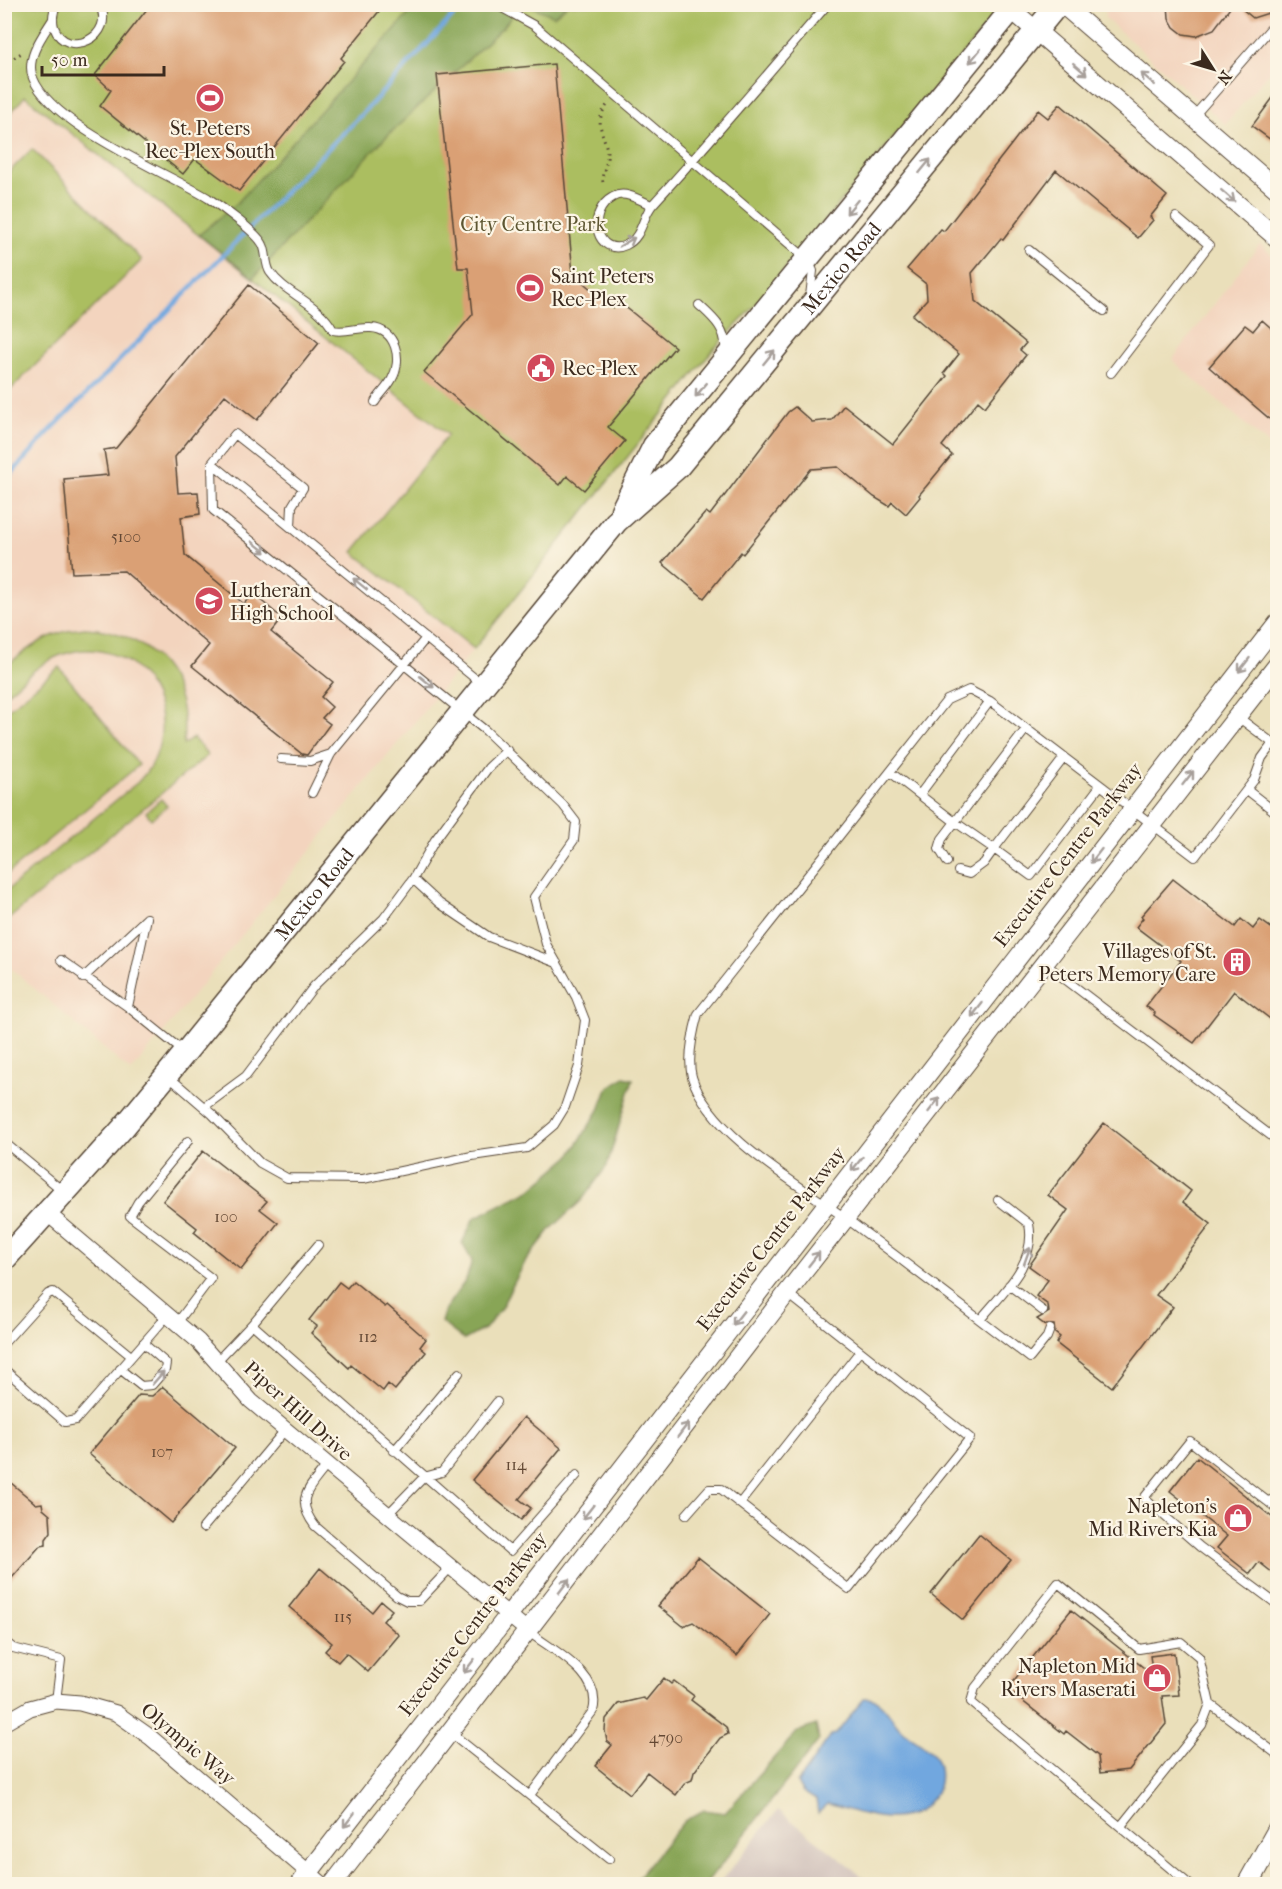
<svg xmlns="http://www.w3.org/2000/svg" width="1282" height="1889" font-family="'IM FELL French Canon',serif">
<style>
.built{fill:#f3d4be}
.industrial{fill:#cfc0ba}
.green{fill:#abbe61;stroke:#737440;stroke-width:1.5}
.forest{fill:#88a557;stroke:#62683a;stroke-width:1.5}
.water{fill:#71a7df;stroke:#56687e;stroke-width:1.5}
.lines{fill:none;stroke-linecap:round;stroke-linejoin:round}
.stream{stroke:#71a7df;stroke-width:4.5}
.building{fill:#daa074}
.service-casing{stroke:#554535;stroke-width:10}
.minor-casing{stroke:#554535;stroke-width:17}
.tertiary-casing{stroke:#554535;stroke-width:20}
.secondary-casing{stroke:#554535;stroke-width:23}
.primary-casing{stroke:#554535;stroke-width:25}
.path{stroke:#554535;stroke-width:3;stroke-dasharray:1.5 4.5;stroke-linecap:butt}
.service{stroke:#fff;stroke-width:8}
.minor{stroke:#fff;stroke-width:15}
.tertiary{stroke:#fff;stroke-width:18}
.secondary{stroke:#fff;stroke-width:21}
.primary{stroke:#fff;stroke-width:22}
.oneway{stroke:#a79f9a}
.labels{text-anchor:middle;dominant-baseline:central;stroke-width:4.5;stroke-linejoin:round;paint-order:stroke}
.number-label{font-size:16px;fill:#634834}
.poi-label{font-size:20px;fill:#3b2a1e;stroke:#fcf5e5;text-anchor:start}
.park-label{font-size:20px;fill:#5d5632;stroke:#fcf5e5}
.street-label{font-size:20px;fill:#3b2a1e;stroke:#fcf5e5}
</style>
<rect width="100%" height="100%" fill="#fcf5e5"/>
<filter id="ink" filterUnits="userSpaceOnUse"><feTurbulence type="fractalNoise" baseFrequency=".0167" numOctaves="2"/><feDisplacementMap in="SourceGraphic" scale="12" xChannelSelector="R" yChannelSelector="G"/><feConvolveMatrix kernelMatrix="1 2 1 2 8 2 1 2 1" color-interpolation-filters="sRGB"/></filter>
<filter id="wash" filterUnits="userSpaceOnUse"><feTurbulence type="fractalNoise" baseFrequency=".008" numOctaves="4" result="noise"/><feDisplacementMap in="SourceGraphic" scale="24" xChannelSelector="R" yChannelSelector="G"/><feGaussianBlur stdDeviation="1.35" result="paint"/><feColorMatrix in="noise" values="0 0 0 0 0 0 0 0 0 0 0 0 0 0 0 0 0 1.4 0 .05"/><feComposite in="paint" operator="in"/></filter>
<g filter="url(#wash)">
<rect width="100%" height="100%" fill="#eadfba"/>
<path class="built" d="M1106,5H1277V64L1225,124L1105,18Z
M24,96L448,435L353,552L474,649L131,1072L12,969L5,975L4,120Z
M1260,244L1277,259V452L1172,360Z"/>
<path class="industrial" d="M778,1810L872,1884H719Z"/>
<path class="green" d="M5,5H1003L752,309L713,350L474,649L353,552L448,435L25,96L5,119Z
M32,149L142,260L5,395V176Z
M85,628C151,631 190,680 183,745L193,738L208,755L5,922V892L138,782C195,724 139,627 61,655C39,663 22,681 5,695V667C30,646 51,631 85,628Z
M59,667L139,765L5,876V712Z
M161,799L167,806L151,819L146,812Z"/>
<path class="forest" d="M417,5H520L504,26L384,139L253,278L199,235L237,203Z
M528,5H567L554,16Z
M624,1077L633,1079L607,1166L582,1200L551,1229L525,1262L501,1308L486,1328L464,1340L441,1322L445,1309L466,1280L472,1261L462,1243L474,1218L530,1190L570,1156L599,1110L607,1089Z
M816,1725L819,1740L706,1884H633L684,1821L704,1810L725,1813L797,1732Z"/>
<path class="water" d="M864,1698C883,1697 888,1715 900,1728C911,1739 926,1744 935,1757C941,1767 941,1782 936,1792C911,1835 864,1814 828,1804L818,1813L816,1800L803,1792L797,1783L831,1735L836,1734Z"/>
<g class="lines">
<path class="stream" d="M4,482L46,435L364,112L464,4"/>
</g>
<g id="blocks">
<path class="building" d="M151,4H385L341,58L344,61L239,191L195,159L183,174L100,106L111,90L95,75Z
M1168,4H1233L1214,29L1196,36L1183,34L1174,27L1169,18Z
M1236,4H1278V10L1253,18Z
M554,64L573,274L613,308L618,301L675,347L608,427L625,441L584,490L567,476L560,485L424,372L473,314L468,268H458L437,75Z
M1278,91V145L1252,126Z
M1060,104L1167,196L1150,217L1153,220L1138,238L1056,170L1003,240L1001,238L972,273L975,301L1026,343L1020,350L1026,355L985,407L978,401L942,446L952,455L919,495L920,497L906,514L892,502L889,506L874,497L838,467L811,469L743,554L741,552L704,598L662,563L706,512L710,515L788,412L795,407L812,422L832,420L844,405L893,444L947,376L944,373L959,354L912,315L927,299L926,284L907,269L941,229L944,231L1038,110L1048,118Z
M249,285L319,343L257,420L225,395L175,457L178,493L198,492L200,514L181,517L185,555L244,604L252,593L282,618L271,632L333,682L321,697L332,707L322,718L330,724L307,755L302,754L192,666L209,645L124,571L72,573L64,479L108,475L104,450L116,448Z
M1262,320L1278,334V426L1209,367L1245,325L1253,331Z
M1173,879L1235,927L1241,919L1253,929L1260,920L1278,933V1025L1234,991L1194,1043L1154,1015L1155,1013L1146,1006L1181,961L1136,927L1143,918L1141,916Z
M1104,1123L1191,1191L1183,1202L1211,1224L1156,1295L1173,1307L1112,1387L1056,1343L1060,1337L1055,1333L1054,1325H1045L1037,1319L1049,1312L1048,1305L1036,1296L1048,1280L1029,1266L1068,1210L1048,1195Z
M203,1151L267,1201L260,1209L278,1223L241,1270L194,1232L197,1228L163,1201Z
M353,1281L385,1307L387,1305L426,1339L420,1347L426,1352L395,1390L388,1384L383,1391L351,1365L349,1368L311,1333L317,1326L309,1320L339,1282L347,1288Z
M163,1387L235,1448L171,1523L89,1454L139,1395L152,1396Z
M524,1417L561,1448L519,1499L531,1508L521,1520L472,1480Z
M1197,1457L1278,1522V1577L1259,1562L1250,1574L1217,1548L1227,1536L1170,1491Z
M4,1477L36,1504L42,1503L43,1509L50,1515L51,1532L46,1539V1545L40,1546L4,1587Z
M979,1534L1011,1560L963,1620L931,1594Z
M698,1557L770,1614L737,1656L693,1622L683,1626L658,1606Z
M320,1568L372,1612L381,1601L392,1610L383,1621L399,1635L368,1672L346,1653L338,1662L325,1651L332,1643L289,1607Z
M1071,1610L1153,1675L1150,1656L1174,1653L1179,1695L1162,1696L1166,1724L1129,1770L1100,1773L1098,1756L1066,1731L1064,1734L1007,1689Z
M664,1678L671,1684L674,1681L694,1696L691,1700L726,1727L728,1734L720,1738L694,1772L692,1780L685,1783L676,1795L647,1772L630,1794L595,1766L612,1745L607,1741L605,1731L606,1719L618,1704L643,1698L646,1700Z"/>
</g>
</g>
<g filter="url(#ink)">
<use href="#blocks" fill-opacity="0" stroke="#554535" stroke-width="1.5"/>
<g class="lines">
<g class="service-casing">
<path id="service" d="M57,4C53,11 52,19 54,27C66,61 118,36 99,4
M495,4L535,26L808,260L813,271L810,296
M53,19C43,35 25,58 33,78C51,125 165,172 208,198C220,206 258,233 263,245C267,253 265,264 270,272C285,294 319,303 333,330C345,333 358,327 371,328C396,329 403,360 392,379C388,387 380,394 375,402
M1194,116L1278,20
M651,205C640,200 625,190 613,197C584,213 598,258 626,245C643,237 642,216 653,204C713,139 770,71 828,4
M1029,250L1104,311
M699,305C713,318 727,329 725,350
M1111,373L1209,245L1176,217
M212,463L483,685
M1238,717L1278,747
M281,759L310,761L331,754
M1063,759L994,849L1031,876L1100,786
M890,772L955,822L1026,729
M1247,790L1278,814
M312,793L331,754L426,638
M920,794L990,701
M947,862L939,849L942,839L955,822L994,849L984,863L969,874L958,871
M413,879L439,903L489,937L557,963
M147,918L128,1007L184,1052
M61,960L128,1007
M1045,964L1278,1141
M83,978L146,919
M168,1076L212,1114L260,1163L287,1178L363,1179L472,1156L527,1148L554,1125L565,1107L579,1066L585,1020L576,997L546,944L534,897L574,840L576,822L563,805L486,731L213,510L212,463L235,434L303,488L292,506L291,527
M204,1107L246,1076L314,986L384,918L413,879L435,840L488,768L507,750
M4,1142L64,1192
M1009,1285L1043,1311
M980,1320C1003,1292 1037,1263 1029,1224L998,1200
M177,1323L211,1278L130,1216L138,1202L188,1141
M252,1324L510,1551L577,1475
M1050,1329L1047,1337L1030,1358C972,1314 914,1269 855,1225C807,1189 710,1137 692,1077C687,1058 693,1032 698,1014L947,700L969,690L990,701L1195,857L1254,780L1262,758L1273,743
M4,1343L48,1294L53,1292L131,1356
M216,1362L252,1324L318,1245
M4,1369L65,1422L76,1420L168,1315
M120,1369L141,1386L152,1385L165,1370L166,1363L143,1343
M394,1451L459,1373
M327,1465C309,1489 294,1498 315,1526L397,1596L407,1601H419L451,1567
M1278,1498L1267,1501L1190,1441L1144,1498L1200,1547L1278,1605
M1267,1501L1278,1510
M740,1503L860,1351
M387,1515L424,1477L442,1472L497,1402
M686,1515L709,1489H721L849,1589L970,1438L787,1293
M203,1528L285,1430
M529,1632C553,1651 603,1674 593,1711L530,1795
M4,1641L13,1648L61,1660L56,1701
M1210,1704L1278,1755
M451,1733L609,1859
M1121,1826L1202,1725L1210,1704L1199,1657L1181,1642L1139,1649L1058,1583L975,1688L971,1702L1189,1884"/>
</g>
<g class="minor-casing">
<path id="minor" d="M47,1213L198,1341L251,1401L529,1632
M4,1723L30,1708L56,1701L80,1703L116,1713L150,1737L322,1884"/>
</g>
<g class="tertiary-casing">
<path id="tertiary" d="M1005,4L1278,239
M1062,4L1278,190
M300,1884L1278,622
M333,1884L787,1293L1278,664"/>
</g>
<g class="secondary-casing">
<path id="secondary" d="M1248,1884L1278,1830"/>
</g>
<g class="primary-casing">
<g id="primary">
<path d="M622,510L654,446L1016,4"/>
<path id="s1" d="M4,1260L123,1128L185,1053L616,522L678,467L1058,4"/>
</g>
</g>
<path class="path" d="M4,64L23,52
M603,182C601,173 606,168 607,159C609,136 590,126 608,104"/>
<use href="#service" class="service"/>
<use href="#minor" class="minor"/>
<use href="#tertiary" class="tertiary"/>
<use href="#secondary" class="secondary"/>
<use href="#primary" class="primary"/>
</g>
<defs><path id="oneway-shaft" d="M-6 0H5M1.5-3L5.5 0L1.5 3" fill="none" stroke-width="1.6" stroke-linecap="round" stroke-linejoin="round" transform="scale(1.5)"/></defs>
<g class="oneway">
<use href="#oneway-shaft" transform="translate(975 56) rotate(129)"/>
<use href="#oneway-shaft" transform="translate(1080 69) rotate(41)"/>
<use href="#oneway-shaft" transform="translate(1148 79) rotate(-139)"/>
<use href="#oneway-shaft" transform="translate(925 166) rotate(-51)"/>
<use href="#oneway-shaft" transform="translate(1228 196) rotate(41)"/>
<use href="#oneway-shaft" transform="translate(852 207) rotate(129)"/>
<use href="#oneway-shaft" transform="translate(627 242) rotate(-30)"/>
<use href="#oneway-shaft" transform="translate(769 357) rotate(-51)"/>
<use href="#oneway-shaft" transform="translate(701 390) rotate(130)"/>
<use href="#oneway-shaft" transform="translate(259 547) rotate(39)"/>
<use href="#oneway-shaft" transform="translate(360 584) rotate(-141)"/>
<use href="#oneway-shaft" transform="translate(1244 665) rotate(128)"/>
<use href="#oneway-shaft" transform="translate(427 682) rotate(39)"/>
<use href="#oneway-shaft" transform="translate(1188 778) rotate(-52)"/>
<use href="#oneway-shaft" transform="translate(1096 856) rotate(128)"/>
<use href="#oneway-shaft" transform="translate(977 1010) rotate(128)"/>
<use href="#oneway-shaft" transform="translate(934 1105) rotate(-52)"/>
<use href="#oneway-shaft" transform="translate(857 1164) rotate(128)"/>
<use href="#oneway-shaft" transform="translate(1027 1256) rotate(-70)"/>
<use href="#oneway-shaft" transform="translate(814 1259) rotate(-52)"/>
<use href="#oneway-shaft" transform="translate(738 1318) rotate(128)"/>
<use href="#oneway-shaft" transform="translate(158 1378) rotate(-49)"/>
<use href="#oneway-shaft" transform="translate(683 1430) rotate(-53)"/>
<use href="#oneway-shaft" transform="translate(588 1512) rotate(128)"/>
<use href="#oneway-shaft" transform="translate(564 1586) rotate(-53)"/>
<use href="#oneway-shaft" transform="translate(469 1666) rotate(128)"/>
<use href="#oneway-shaft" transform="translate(349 1820) rotate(128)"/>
</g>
</g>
<defs>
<g id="stadium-disc" transform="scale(1.5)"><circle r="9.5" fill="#d1495b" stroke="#fcf5e5"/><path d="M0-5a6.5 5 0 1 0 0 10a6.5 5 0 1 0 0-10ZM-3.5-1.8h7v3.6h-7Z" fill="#fff"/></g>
<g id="civic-disc" transform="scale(1.5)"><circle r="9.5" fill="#d1495b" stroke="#fcf5e5"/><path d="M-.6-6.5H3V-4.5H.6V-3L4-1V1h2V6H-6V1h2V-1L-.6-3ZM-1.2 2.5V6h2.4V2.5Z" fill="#fff"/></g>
<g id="school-disc" transform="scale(1.5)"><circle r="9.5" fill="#d1495b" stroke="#fcf5e5"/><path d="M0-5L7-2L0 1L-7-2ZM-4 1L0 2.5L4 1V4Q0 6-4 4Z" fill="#fff"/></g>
<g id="building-disc" transform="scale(1.5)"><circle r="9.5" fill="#d1495b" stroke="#fcf5e5"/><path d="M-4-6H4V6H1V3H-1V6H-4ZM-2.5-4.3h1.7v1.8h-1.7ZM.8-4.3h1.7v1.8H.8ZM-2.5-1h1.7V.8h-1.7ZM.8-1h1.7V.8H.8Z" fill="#fff"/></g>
<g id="shop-disc" transform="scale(1.5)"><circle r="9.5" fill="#d1495b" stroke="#fcf5e5"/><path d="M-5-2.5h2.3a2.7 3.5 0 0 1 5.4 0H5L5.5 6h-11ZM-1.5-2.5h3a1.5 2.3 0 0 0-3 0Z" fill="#fff"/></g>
</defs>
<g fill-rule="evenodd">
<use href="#stadium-disc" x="210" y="98"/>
<use href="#stadium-disc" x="530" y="288"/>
<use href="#civic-disc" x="541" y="368"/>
<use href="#school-disc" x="209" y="601"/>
<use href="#building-disc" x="1237" y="962"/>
<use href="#shop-disc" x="1238" y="1518"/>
<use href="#shop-disc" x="1157" y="1678"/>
</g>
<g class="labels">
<g class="number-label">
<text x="126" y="536">5100</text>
<text x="226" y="1216">100</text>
<text x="368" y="1336">112</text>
<text x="162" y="1451">107</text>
<text x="516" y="1464">114</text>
<text x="343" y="1616">115</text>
<text x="666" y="1737">4790</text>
</g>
<g class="poi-label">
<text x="210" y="128" text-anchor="middle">St. Peters<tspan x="210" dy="23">Rec-Plex South</tspan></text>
<text x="551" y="276">Saint Peters<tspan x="551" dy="23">Rec-Plex</tspan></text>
<text x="562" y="368">Rec-Plex</text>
<text x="230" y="590">Lutheran<tspan x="230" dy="23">High School</tspan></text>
<text x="1216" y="951" text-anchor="end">Villages of St.<tspan x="1216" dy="23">Peters Memory Care</tspan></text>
<text x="1217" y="1506" text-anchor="end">Napleton's<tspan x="1217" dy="23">Mid Rivers Kia</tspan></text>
<text x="1136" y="1666" text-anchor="end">Napleton Mid<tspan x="1136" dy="23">Rivers Maserati</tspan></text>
</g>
<g class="park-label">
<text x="533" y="224">City Centre Park</text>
</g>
<g class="street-label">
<text stroke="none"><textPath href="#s1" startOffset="1299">Mexico Road</textPath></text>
<text transform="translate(1068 855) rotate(-52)">Executive Centre Parkway</text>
<text stroke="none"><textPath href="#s1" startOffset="480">Mexico Road</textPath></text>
<text transform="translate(771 1239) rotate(-52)">Executive Centre Parkway</text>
<text transform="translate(298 1411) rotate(42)">Piper Hill Drive</text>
<text transform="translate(473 1624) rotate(-52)">Executive Centre Parkway</text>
<text transform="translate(188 1744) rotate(40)">Olympic Way</text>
</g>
</g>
<rect width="1282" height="1889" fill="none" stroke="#fcf5e5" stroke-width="24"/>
<g transform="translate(1213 69) rotate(127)" stroke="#fcf5e5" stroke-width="4.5" paint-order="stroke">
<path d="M0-4.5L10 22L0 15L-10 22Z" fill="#3b2a1e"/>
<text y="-9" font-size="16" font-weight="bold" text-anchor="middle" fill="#3b2a1e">N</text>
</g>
<path d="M42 66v9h122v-9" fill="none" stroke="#3b2a1e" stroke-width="3"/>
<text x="51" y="66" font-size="18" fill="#3b2a1e" stroke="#fcf5e5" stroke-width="4.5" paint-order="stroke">50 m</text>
</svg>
